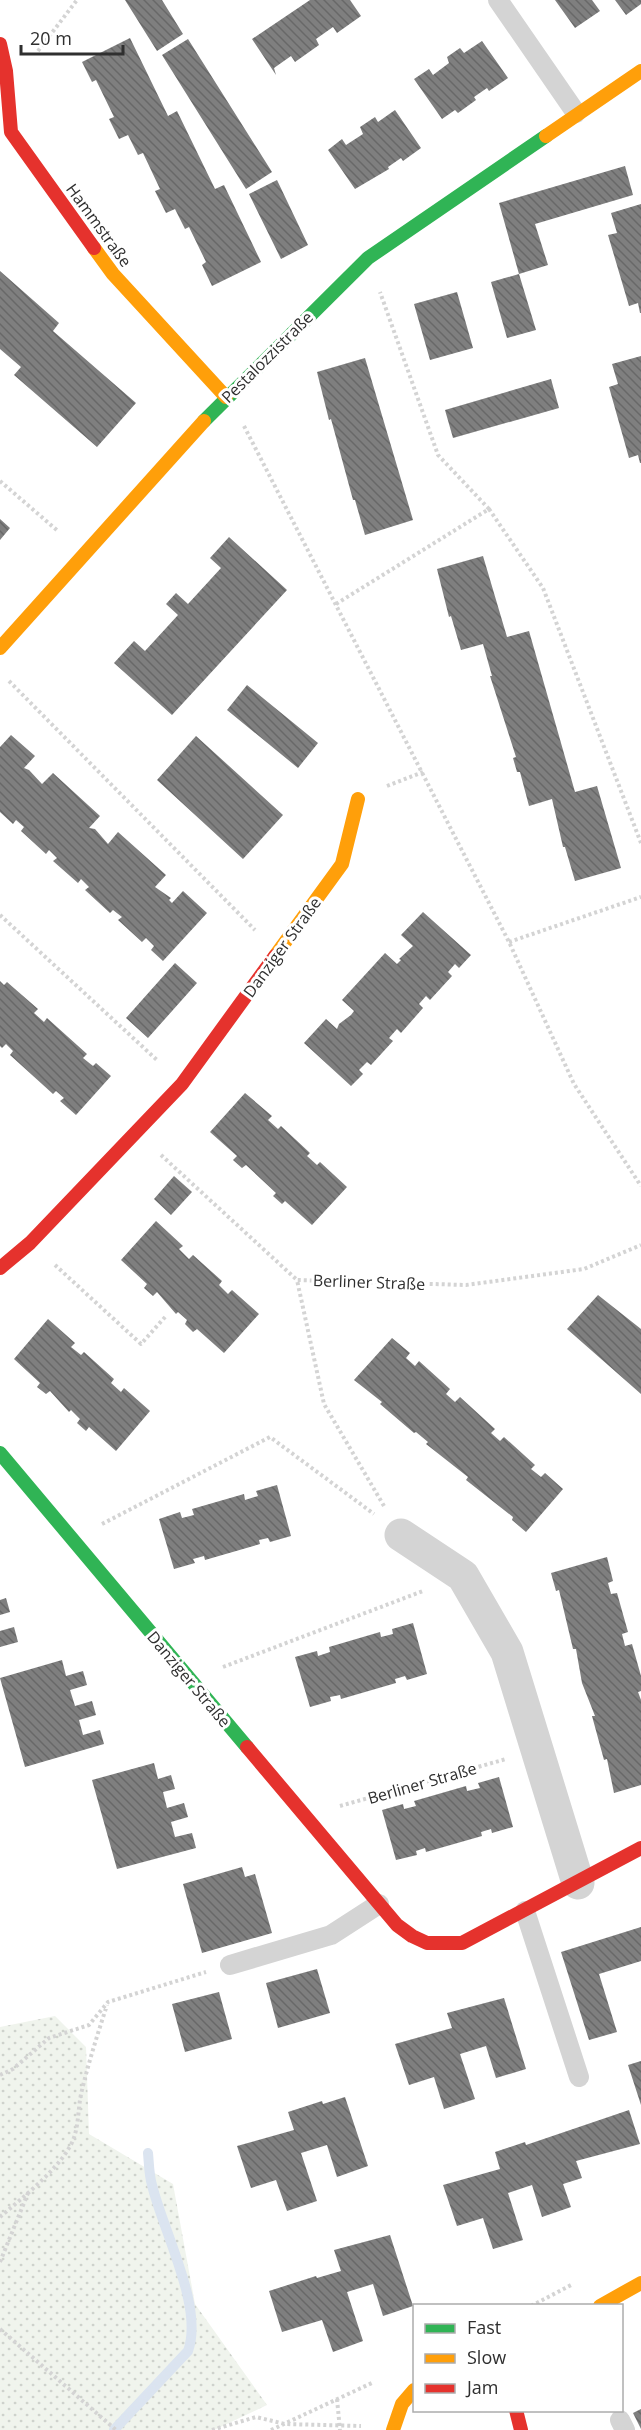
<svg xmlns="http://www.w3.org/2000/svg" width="641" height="2430" font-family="'Open Sans',sans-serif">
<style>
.grass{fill:url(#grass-dots)}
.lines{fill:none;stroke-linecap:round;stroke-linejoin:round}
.stream{stroke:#dbe4f0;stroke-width:10}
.building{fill:url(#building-back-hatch)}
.path{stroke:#d4d4d4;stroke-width:4;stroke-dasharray:3 3;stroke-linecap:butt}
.lane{stroke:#d4d4d4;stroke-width:20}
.street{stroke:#d4d4d4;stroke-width:33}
.fast{stroke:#30b455;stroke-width:14}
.slow{stroke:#ff9f0a;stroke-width:14}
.jam{stroke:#e5322d;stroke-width:14}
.labels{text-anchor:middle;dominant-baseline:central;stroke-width:6;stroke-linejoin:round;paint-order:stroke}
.street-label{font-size:16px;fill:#2f2f2f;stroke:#fff}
</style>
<defs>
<pattern id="grass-dots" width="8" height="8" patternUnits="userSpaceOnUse" patternTransform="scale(1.5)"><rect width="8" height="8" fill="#f0f4ed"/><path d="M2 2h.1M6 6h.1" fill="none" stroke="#ced2cc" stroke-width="1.8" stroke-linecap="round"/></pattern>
<pattern id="building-back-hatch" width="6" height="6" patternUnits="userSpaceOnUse" patternTransform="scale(1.5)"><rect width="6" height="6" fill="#7f7f7f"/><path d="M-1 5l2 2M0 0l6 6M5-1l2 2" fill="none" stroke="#686868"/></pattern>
</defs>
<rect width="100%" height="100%" fill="#fff"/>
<path class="grass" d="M55,2016L86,2047L89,2134L173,2184L195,2304L267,2405L214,2430H0V2027Z"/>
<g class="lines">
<path class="stream" d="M114,2430L188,2351C204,2307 163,2231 152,2185C149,2175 149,2163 148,2153"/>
</g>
<path class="building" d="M125,0H162L183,34L157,51Z
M310,0H350L361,16L337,33L333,27L316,39L319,45L295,62L291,56L274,68L276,75L252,39Z
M555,0H592L600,11L575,28Z
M615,0H641V4L626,15Z
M130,38L168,116L177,111L215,189L224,185L261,262L212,286L202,265L206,262L189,227L185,229L175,209L166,213L155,191L160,189L143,153L138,155L128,135L119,139L109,119L114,117L96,80L92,82L82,62Z
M188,39L272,172L246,189L162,55Z
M482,41L508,78L489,91L487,88L474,97L476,100L458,113L455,110L442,119L414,79L429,69L433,75L449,63L447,57L460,48L464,53Z
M395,110L421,148L403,161L401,158L388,167L389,169L355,189L328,150L342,139L346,145L363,134L360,127L375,117L378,122Z
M625,166L633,195L535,224L548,265L519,274L499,203Z
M277,180L308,245L281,259L249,194Z
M641,204V313H640L638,303L629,306L608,235L617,233L611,213Z
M0,271L59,323L53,331L136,403L97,447L14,375L21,367L0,349Z
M519,274L536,330L507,338L491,282Z
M457,292L473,348L430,360L414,304Z
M641,356V463H640L638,455L629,458L609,387L618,384L612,364Z
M365,358L413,520L365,535L355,500H353L331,419L329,420L317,372Z
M551,379L559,408L453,438L445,410Z
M0,519L10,528L0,540Z
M229,537L287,590L172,715L114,663L134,641L145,651L178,615L166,604L176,593L188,604L221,568L210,558Z
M483,556L507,637L529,631L575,792L597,786L621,868L575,881L565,847H563L552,799L529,806L520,772H517L513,758L516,757L490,676H492L483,644L461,650L451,616L449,617L437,569Z
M247,685L318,743L298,768L227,710Z
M11,735L35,756L24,768L29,770L42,784L53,773L100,816L89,828L95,829L108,844L118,832L166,875L155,887L171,898L169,900L172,903L183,891L207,913L163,961L151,950L154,946L146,938L142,942L118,920L122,917L113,910L110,913L85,890L89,887L81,879L78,883L53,861L57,858L49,850L46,854L21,831L24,827L16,820L13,824L0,812V747Z
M196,736L283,815L243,859L157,780Z
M423,912L471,955L459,968L455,964L448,972L452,976L430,1000L426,996L419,1004L423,1008L401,1033L397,1029L389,1038L393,1041L371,1065L367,1062L359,1070L363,1074L351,1086L304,1043L326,1019L337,1029L339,1024L351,1015L354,1011L342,1000L385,953L397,964L401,960L399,959L413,946L401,935Z
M175,963L197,983L148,1038L126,1018Z
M0,981L4,985L7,982L38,1009L34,1013L44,1022L47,1018L87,1054L83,1058L93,1066L96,1063L111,1076L76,1115L60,1101L64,1098L56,1091L53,1094L10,1055L13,1051L6,1044L2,1048L0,1046Z
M245,1093L272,1116L268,1120L278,1129L281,1126L310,1153L307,1156L317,1165L320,1162L347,1187L312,1225L285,1201L282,1204L273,1196L276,1193L246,1165L242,1168L233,1160L237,1156L210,1132Z
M174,1176L192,1192L171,1215L154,1199Z
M156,1221L183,1246L179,1249L189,1259L193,1255L222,1281L219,1285L228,1294L232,1290L259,1314L224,1353L197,1329L193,1332L185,1324L187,1320L178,1312L176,1314L157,1292L153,1296L144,1288L147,1284L121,1260Z
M598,1295L641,1329V1394L567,1329Z
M48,1319L75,1343L71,1347L81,1355L84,1352L114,1379L111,1383L121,1392L124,1388L150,1411L116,1451L89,1427L86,1431L77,1423L80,1419L71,1410L69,1412L50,1391L46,1394L37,1387L40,1383L14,1359Z
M392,1338L410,1353L406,1358L415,1366L419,1361L450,1389L446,1394L455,1402L460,1397L495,1429L491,1433L500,1441L504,1437L535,1465L531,1469L541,1477L545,1473L563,1489L526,1532L512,1520L513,1517L466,1480L468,1477L426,1444L428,1442L416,1432L414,1433L380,1404L382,1402L354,1380Z
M277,1485L291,1536L270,1542L268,1538L259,1540L260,1544L205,1560L204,1556L193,1559L195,1563L174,1569L159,1519L180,1512L182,1518L194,1515L192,1509L244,1494L245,1500L258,1496L256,1491Z
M607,1557L613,1581L608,1583L611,1594L617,1593L628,1632L622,1634L625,1646L632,1644L641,1676V1691L638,1692L641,1700V1785L614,1793L607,1759L604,1760L592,1716H595L582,1683L576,1649H573L559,1590L556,1591L551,1573Z
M6,1598L10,1612L0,1615V1600Z
M413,1623L427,1674L407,1680L405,1676L395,1679L396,1683L341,1699L340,1695L330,1697L331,1701L310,1707L295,1657L317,1651L318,1656L330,1652L329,1647L380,1632L381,1637L393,1634L392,1629Z
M14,1627L18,1642L0,1647V1631Z
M62,1660L66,1676L83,1671L87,1685L70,1690L75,1706L92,1701L96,1715L79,1720L83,1735L100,1730L104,1744L25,1767L0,1678Z
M154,1763L158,1779L171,1775L175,1789L163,1792L167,1808L184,1803L188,1817L171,1822L175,1837L192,1833L196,1848L117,1869L92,1780Z
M499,1777L513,1827L492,1833L491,1829L481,1832L482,1836L426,1852L425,1848L416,1851L417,1855L396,1860L382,1810L403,1804L404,1809L416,1806L414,1801L466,1786L467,1791L480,1788L478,1783Z
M242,1867L245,1877L255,1874L272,1933L202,1953L183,1884Z
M641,1927V1961L599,1974L617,2032L589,2040L561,1952Z
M317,1969L330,2013L278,2028L266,1983Z
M219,1992L232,2039L185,2052L172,2004Z
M504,1998L526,2069L496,2078L486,2046L460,2054L475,2099L444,2109L434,2077L409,2085L395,2044L452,2028L447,2013Z
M641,2061V2105L628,2065Z
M345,2097L368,2166L337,2177L327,2145L301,2153L317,2201L287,2211L276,2180L251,2188L237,2146L294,2130L288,2112L322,2101L323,2104Z
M629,2110L640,2144L576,2161L582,2178L563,2184L571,2207L542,2217L532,2185L508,2193L523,2240L493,2249L483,2218L457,2226L443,2185L500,2169L495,2152L525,2142L526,2145Z
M390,2235L413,2306L383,2316L373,2284L347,2292L363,2341L333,2352L322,2320L282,2332L269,2291L316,2276L317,2278L341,2271L334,2250Z
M641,2409V2429L633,2413Z"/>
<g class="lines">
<path class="path" d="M38,51L77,0
M244,426L509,942L574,1084L641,1186
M0,481L59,532
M489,509L543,588L641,843
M336,604L489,509L438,455L380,292
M9,681L255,930
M387,786L423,772
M0,915L158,1061
M509,942L641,897
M161,1155L297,1280
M55,1265L141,1344L166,1316
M384,1506L324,1404L297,1280L466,1285L584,1269L641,1245
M102,1524L270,1437L374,1514
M223,1667L423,1591
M340,1806L506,1759
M0,2075L13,2069L49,2038L89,2025L108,2002L206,1972
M0,2217C21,2199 55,2172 69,2148C80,2131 77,2109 82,2090C89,2061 98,2033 107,2005
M0,2262L28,2193
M531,2306L573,2284
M0,2329L116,2430
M337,2399L340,2430
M212,2430L256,2417L285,2424L361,2426
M271,2430L374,2382"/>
<path class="lane" d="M498,0L576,113
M525,1911L579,2077
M230,1965L331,1935L379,1904
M620,2420L625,2430"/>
<path class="street" d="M401,1535L463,1576L507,1652L578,1883"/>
<path class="fast" d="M204,421L368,258L546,136
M0,1453L247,1747"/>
<path class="slow" d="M546,136L641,71
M94,248L113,274L226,397
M0,648L204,421
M275,956L342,864L358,799
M600,2306L641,2283
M393,2430L402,2404L414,2390"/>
<path class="jam" d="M0,44L6,71L11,132L94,248
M0,1268L30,1243L182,1084L275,956
M247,1747L397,1925L412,1936L427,1943H462L641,1848
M516,2410L521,2430"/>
</g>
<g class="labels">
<g class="street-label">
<text transform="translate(99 225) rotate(54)">Hammstraße</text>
<text transform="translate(267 357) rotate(-45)">Pestalozzistraße</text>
<text transform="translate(282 947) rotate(-54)">Danziger Straße</text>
<text transform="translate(369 1282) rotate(2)">Berliner Straße</text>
<text transform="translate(189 1679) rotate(50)">Danziger Straße</text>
<text transform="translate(422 1783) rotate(-16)">Berliner Straße</text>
</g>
</g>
<rect x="413" y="2304" width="210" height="108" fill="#ffffff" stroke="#acacac" stroke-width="1.5"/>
<rect x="425" y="2324" width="30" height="9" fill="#30b455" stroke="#acacac" stroke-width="1.5"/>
<text x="467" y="2334" font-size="18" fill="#2f2f2f">Fast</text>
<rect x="425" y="2354" width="30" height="9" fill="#ff9f0a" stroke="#acacac" stroke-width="1.5"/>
<text x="467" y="2364" font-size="18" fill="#2f2f2f">Slow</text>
<rect x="425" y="2384" width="30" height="9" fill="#e5322d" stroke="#acacac" stroke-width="1.5"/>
<text x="467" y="2394" font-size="18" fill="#2f2f2f">Jam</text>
<path d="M21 45v9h102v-9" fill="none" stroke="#2f2f2f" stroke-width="3"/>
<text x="30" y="45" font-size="18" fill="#2f2f2f" stroke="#ffffff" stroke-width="4.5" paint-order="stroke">20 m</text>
</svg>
